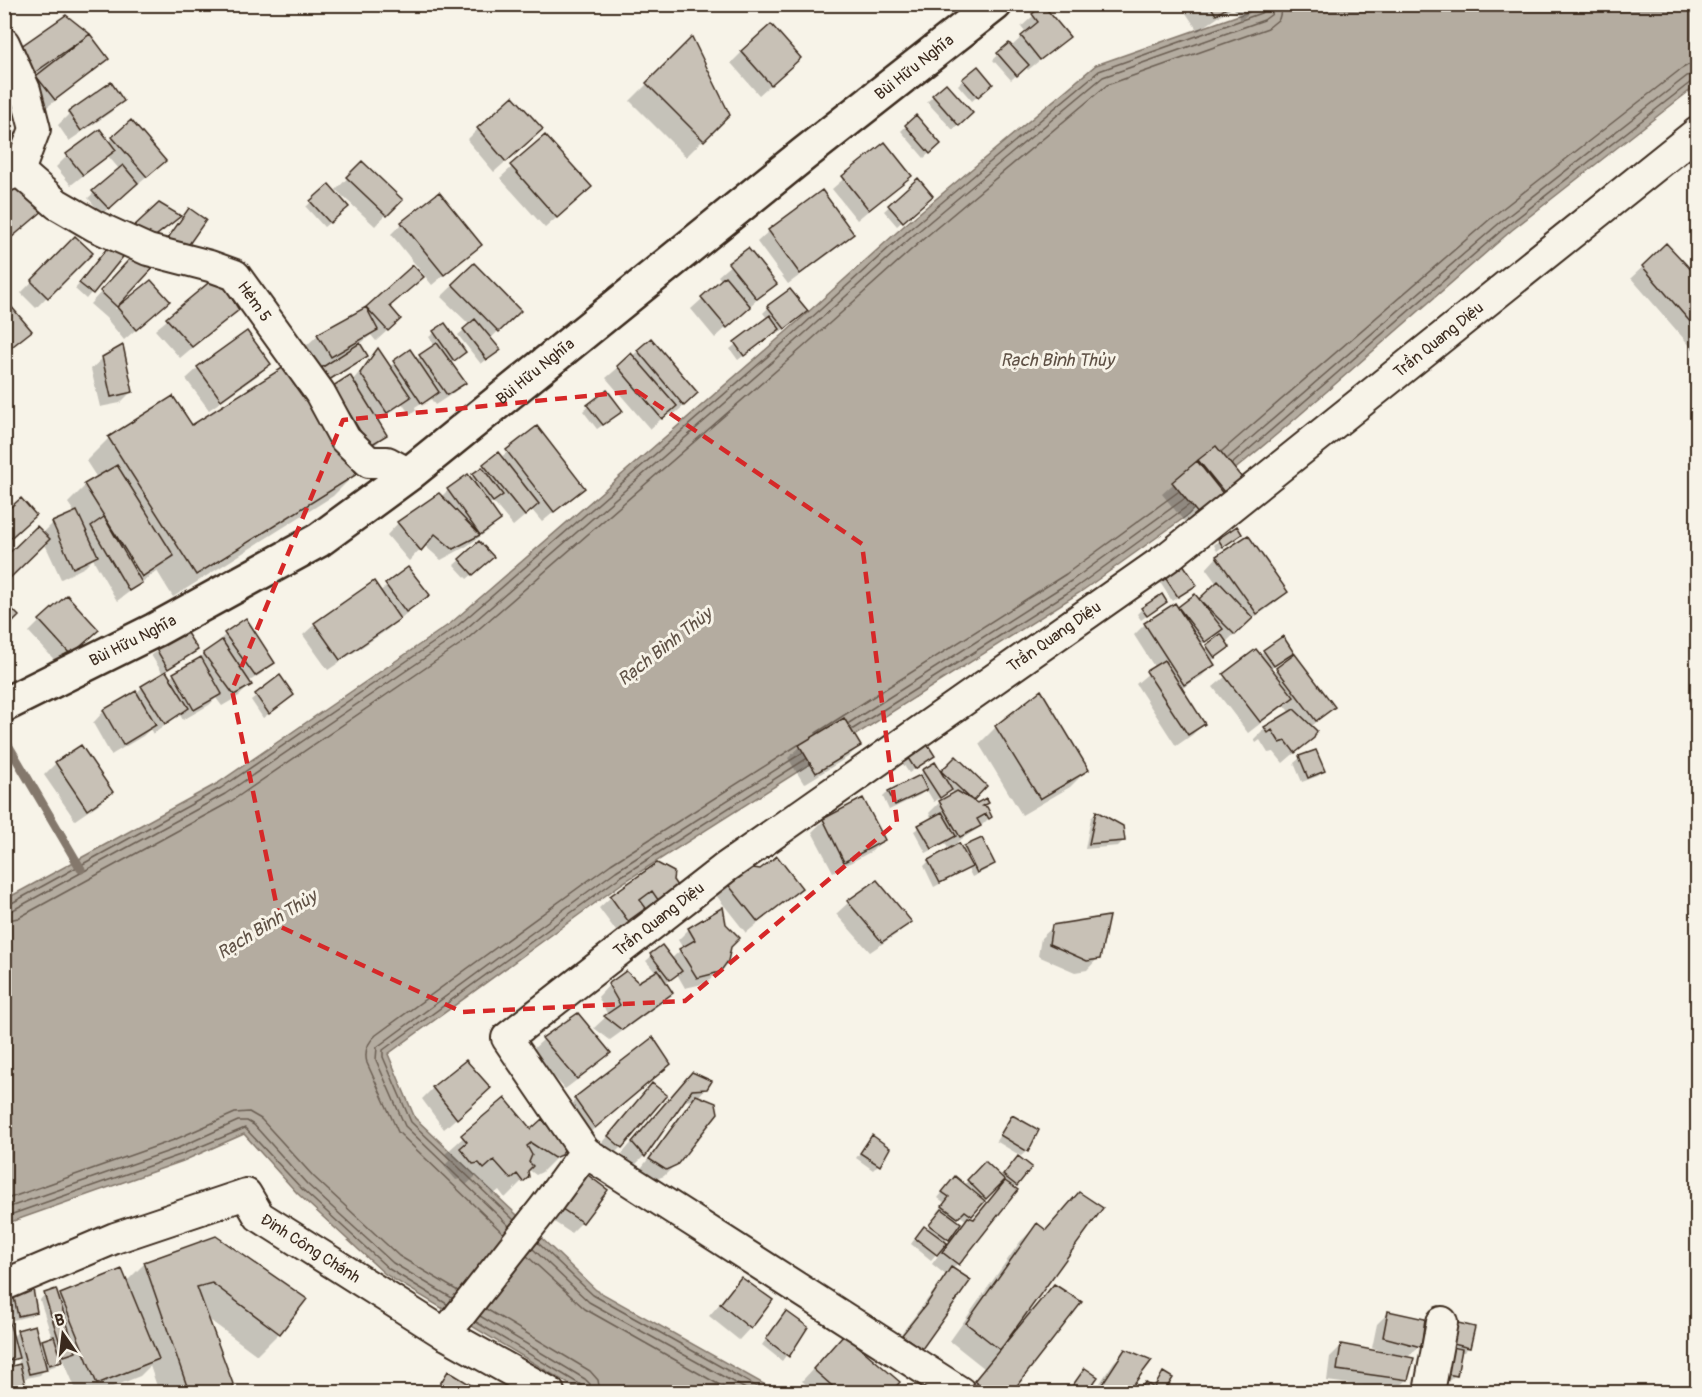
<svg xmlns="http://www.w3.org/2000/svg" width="1702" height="1397" font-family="Pangolin,sans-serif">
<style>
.water{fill:#b4aca0;stroke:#84786c;stroke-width:1.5}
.shadow{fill:#0003;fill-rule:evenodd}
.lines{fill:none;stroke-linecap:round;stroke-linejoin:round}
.shore{stroke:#6b5e52;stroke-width:1.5}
.stream{stroke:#84786c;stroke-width:9}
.building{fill:#c8c1b6;stroke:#3b2a1e;stroke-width:1.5}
.minor-casing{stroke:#3b2a1e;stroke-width:34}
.major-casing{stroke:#3b2a1e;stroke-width:38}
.minor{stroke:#f7f3e8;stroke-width:30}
.major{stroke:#f7f3e8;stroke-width:33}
.marked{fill:none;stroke:#d62828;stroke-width:4.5;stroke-dasharray:12 8;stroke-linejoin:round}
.labels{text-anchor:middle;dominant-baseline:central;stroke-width:6;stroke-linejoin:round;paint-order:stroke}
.street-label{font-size:16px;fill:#3b2a1e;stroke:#f7f3e8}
.water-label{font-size:18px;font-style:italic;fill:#5f5145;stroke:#f7f3e8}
</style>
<rect width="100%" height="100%" fill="#f7f3e8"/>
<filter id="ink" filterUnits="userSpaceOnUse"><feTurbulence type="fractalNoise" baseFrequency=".0167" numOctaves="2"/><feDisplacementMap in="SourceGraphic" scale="12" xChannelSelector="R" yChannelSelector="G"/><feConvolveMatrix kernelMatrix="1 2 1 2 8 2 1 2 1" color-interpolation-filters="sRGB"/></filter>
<g filter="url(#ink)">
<path class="water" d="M1263,5H1697V85L1512,230L1295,419L1220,482L1188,515L1079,593L624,882L388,1054L415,1118L596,1290L778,1392H582L385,1274L297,1193L244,1134L183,1161L5,1224L4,900L218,783L451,623L786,332L906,224L1096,65L1259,8Z"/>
<path class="shadow" d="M908,4H919L912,10Z
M1180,4H1260L1241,20L1233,7L1198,31Z
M1043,7L1068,37L1028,70L1026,67L1011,80L993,60L1009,45L1011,47L1026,33L1021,27Z
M66,17L89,35L107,59L96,70L43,110L26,88L42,73L41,71L23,83Z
M692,39L728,115L686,157L630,101Z
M742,52L788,69L759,95L731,63Z
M963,80L986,89L972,101L958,85Z
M111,84L122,100L111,112L69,141L58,125L69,114Z
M945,85L971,113L953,130L927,102Z
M131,122L153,172L135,187L133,186L102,214L88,198L120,170L108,156L71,185L56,167L67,156L108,142Z
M906,126L934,149L924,158L901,131Z
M478,129L530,140L494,172L467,140Z
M545,137L579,198L545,228L500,178Z
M884,144L910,176L857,220L832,189Z
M362,163L400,200L375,226L336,190Z
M918,180L925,201L897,226L884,211Z
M822,192L852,233L841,245L788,284L757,242L769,231Z
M311,202L342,212L324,227L306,207Z
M402,223L480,245L432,285L391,234Z
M75,238L90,253L36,308L21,293Z
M1666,245L1698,280V355L1631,278Z
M107,250L123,254L86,299L75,289Z
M748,250L774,284L715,338L691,309L722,281L718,276Z
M127,264L153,266L115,308L116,309L150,282L156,312L124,340L106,318L90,304Z
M474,265L519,311L490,339L499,350L481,364L458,335L470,325L441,297Z
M218,278L237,310L180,358L155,330Z
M389,307L388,330L376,341L371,335L359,345L366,356L323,385L317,374L327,364L319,368L306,346L318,335L367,308Z
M768,308L801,316L779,333L777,330L738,360L730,349L768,319L763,313Z
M445,325L464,352L450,364L464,383L452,394L435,405L431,399L410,415L402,403L377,422L385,435L374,446L358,456L334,387L352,381L378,350L389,367L410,351L416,360L435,346L429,337ZM427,399V403L416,410L415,407Z
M247,333L269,364L258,375L209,410L186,379L198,368Z
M651,340L685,405L672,416L669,412L650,429L606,378Z
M103,358L132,391L120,403L100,407L91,369Z
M588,406L616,416L597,429L583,411Z
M191,427L355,474L333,496L173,597L157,571L117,601L93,559L85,567L61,579L44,542L4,581V560L42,534L52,524L75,513L68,503L85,486L97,478L86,461L109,438Z
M537,428L583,488L542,522L532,510L513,526L493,502L488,505L499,520L488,531L467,546L441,560L424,545L409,561L387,535L398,523L441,497L448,490L470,479L484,465L500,458Z
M1199,461L1234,483L1221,494L1192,531L1162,494Z
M1240,534L1217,551L1214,545L1219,540Z
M479,543L487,562L467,579L454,565Z
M1217,557L1286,592L1275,603L1244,625L1225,643L1223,652L1211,661L1213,664L1202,676L1181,689L1203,724L1192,735L1176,746L1136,684L1155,668L1134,635L1145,624L1178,609L1195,596L1199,601L1217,584L1206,569ZM1213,636L1217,639L1204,650L1201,645Z
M408,569L428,595L387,630L328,670L303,635L315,624L374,583L379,592Z
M1161,571L1195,585L1172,601L1156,576Z
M1166,602L1141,620L1137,614L1142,609Z
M40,621L97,630L59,665L29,632Z
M185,632L196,650L164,672L169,679L174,674L196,662L225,635L273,663L261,674L248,682L250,685L239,696L222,706L216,698L209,705L183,720L180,715L153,734L150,729L143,736L111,755L93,723L104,711L136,694L142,687L163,674L151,655Z
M1256,651L1259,655L1264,651L1292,653L1270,669L1273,673L1295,656L1333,707L1311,727L1313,737L1283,763L1274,752L1268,753L1260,740L1256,743L1254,739L1265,728L1290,713L1284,705L1248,733L1213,687Z
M280,677L287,700L263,718L251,700Z
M844,720L859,746L848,757L804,784L788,758L800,747Z
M996,727L1087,770L1070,787L1022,815L979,744Z
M80,747L111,792L100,803L75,820L44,775L55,764Z
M933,756L909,773L903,764L909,759Z
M956,758L985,786L970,801L977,805L987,803L982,808L990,817L979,828L957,842L962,851L965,848L993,864L988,869L972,877L968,869L934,887L924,866L929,861L949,850L945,843L926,853L914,831L932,819L929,813L940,802L955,794L951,790L934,802L926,789L920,795L889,810L883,797L888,792L919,777L923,771L940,774Z
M1300,758L1323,771L1318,776L1302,782L1294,763Z
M862,800L883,840L872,851L833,872L812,832L824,820Z
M1096,813L1123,841L1118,846L1085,849L1091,818Z
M657,864L671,880L653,920L644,907L632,919L616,931L599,908L611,897Z
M876,882L910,922L898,933L870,952L836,914L848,903Z
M727,883L800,888L746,933L716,895Z
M1053,927L1098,958L1087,970L1075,972L1038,956L1041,938Z
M689,929L729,947L718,971L707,983L685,988L677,974L665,984L671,993L660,1004L610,1040L594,1028L608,1015L598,997L609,985L638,983L656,973L646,961L662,947L671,959L683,948L678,940Z
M578,1015L609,1053L598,1064L565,1089L531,1051L543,1040Z
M653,1039L658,1075L583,1138L564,1111L575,1100Z
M652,1085L621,1147L610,1158L597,1148Z
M681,1085L706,1088L698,1097L676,1164L664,1176L654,1180L639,1171L693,1100L683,1101L644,1156L633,1167L622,1154Z
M433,1088L478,1099L444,1129L422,1099Z
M505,1100L531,1131L560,1154L542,1172L536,1175L528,1169L527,1176L505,1198L499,1190L493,1195L476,1176L466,1185L461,1179L456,1180L444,1166L450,1160L445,1154Z
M1012,1117L1027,1151L1021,1156L996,1141Z
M872,1137L878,1165L873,1170L856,1158Z
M985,1163L1001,1178L1013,1164L1016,1185L1012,1188L1016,1190L952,1270L969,1281L921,1348L909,1360L891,1347L946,1275L932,1264L940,1253L938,1252L931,1260L911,1244L919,1233L927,1229L940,1213L938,1212L945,1203L938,1198L950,1183L964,1185ZM1001,1182L1003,1184L972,1220L968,1219ZM959,1215L967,1221L954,1233L953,1232L954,1220ZM951,1236L952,1237L946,1245L944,1243Z
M570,1183L582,1222L571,1233L545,1216Z
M1079,1194L1025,1312L1027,1314L1054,1286L1080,1302L1010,1392H964L984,1368L950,1341L1020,1242L1037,1225L1045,1231Z
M216,1238L279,1333L257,1355L207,1318L235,1392H159L150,1366L140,1376L100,1392H77L63,1359L55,1366L45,1369L40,1375L22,1379L23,1383L18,1389L4,1392V1320L12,1338L18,1331L39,1345L42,1341L52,1338L40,1300L45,1294L57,1299L61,1295L126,1282L145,1263ZM18,1357L20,1366L6,1369Z
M741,1279L771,1300L750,1328L739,1340L709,1316Z
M14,1294L36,1311L30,1316L13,1320L9,1300Z
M1388,1313L1419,1346L1407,1358V1379L1395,1390L1327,1381L1330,1357L1341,1346L1389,1355V1353L1372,1348L1377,1324Z
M781,1319L806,1327L782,1361L762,1345Z
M1449,1329L1469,1347L1464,1352H1460L1455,1375L1450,1380L1437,1378Z
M833,1347L898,1383L889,1392H815L802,1381Z
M1126,1351L1149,1360L1126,1392H1094L1114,1362Z
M448,1373L481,1392H432Z
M1163,1374L1171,1379L1162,1392H1137L1145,1384L1151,1388Z"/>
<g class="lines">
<path class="shore" d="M1222,451L1497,213L1681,69L1688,65L1698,64
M1228,458L1503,220L1687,76L1698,73
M1232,464L1508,225L1691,82L1698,81
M849,723L1071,581L1184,499
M853,729L1075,588L1189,505
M816,733L1066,574L1178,492
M4,904H10L221,788L455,628L790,337L910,229L1099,71L1261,13L1266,9V4
M4,912L13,910L225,794L460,634L795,342L915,234L1103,77L1264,20L1272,14L1274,4
M4,921L18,918L230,802L465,641L801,349L921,241L1107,85L1268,28L1279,19L1283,4
M4,1200L174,1140L235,1113L249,1112L261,1119L314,1177L399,1256L458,1291
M4,1209L178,1148L238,1121H247L254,1125L307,1184L393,1263L452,1298
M4,1217L180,1155L245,1128L302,1189L389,1269L447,1304
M514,1220L411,1122L383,1057V1050L620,877L806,759
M509,1226L405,1126L376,1060L377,1047L616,871L802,753
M503,1233L398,1132L367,1063C364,1052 367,1043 376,1035L611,864L798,745
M538,1243L593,1295L766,1392
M533,1249L589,1302L751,1392
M527,1256L585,1309L732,1392
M486,1309L590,1371L598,1380L600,1392
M480,1316L585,1379L590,1384L591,1392
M476,1322L581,1385L584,1392"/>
<path class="stream" d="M4,738L81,869"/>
</g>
<path class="building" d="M1209,4H1232L1216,15Z
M1043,5L1070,37L1040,60L1021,36L1038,22L1032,14Z
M66,15L90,34L34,73L17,49Z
M771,24L801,58L771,85L741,51Z
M90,34L109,59L55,100L36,76Z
M692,37L730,115L704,141L646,83Z
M1009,43L1029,65L1017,76L997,53Z
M978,66L993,84L978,97L962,79Z
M111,82L124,101L81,131L68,112Z
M946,83L973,113L959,126L932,95Z
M513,96L543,129L506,162L477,128Z
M916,115L941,144L930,154L905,125Z
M5,116L21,150L4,165Z
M131,120L166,161L147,177L112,137Z
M100,129L116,150L83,175L66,154Z
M545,135L592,187L557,218L510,165Z
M885,142L912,176L869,210L842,176Z
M362,161L403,200L387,216L346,177Z
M123,165L138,183L109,209L92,191Z
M918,178L933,196L903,222L888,205Z
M17,180L44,210L4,244V190Z
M329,184L349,207L330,223L310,201Z
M822,190L854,234L800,274L768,230Z
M439,192L482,245L444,275L401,222Z
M159,203L181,216L148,242L133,227Z
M189,208L206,220L185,250L168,238Z
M75,236L93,253L48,298L31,281Z
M112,242L126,253L93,294L79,283Z
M1666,243L1698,277V331L1642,266Z
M748,248L777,284L757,299L728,263Z
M138,250L155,266L117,307L100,291Z
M474,263L521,311L499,332L452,284Z
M413,265L424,277L390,306L401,319L388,331L366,307Z
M218,275L239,310L192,347L166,318Z
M725,276L751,307L727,328L701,297Z
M151,280L170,301L136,330L117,307Z
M790,289L808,311L785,329L767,306Z
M4,298L32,331L4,353Z
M366,307L378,330L331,357L317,334Z
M770,315L780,329L744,356L734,342Z
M475,319L501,350L487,360L463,329Z
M445,323L466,352L454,361L433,331Z
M247,331L271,364L221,400L197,367Z
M651,338L698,393L684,406L637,350Z
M360,343L368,356L329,380L321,368Z
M437,343L466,383L447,395L419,355Z
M123,345L133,392L111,397L102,357Z
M378,348L411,397L387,413L360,373Z
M410,349L439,392L422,404L393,361Z
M631,353L677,406L662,419L617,366Z
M287,365L357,474L196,575L108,437L173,396L192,425Z
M350,375L387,435L369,446L333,386Z
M607,390L623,411L603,425L587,405Z
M537,426L585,488L554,512L506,450Z
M1216,446L1242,478L1224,492L1198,460Z
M498,452L539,504L525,516L483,464Z
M1197,461L1229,501L1204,521L1172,482Z
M117,465L174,556L142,577L84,484Z
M482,467L503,495L493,502L472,474Z
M468,474L501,520L480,535L447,489Z
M439,493L480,535L453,549L435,534L421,551L397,522Z
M21,498L36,515L4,544V513Z
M77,511L98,556L73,568L52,522Z
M104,517L142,583L129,591L91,526Z
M37,526L50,539L8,580L4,577V558Z
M1237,526L1242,534L1223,547L1218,539Z
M1248,535L1288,592L1257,614L1216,556Z
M479,541L494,557L473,575L459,559Z
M1179,558L1197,585L1178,597L1160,570Z
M408,567L430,595L406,612L385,584Z
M374,581L400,619L340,660L314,623Z
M1218,581L1253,618L1235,635L1199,599Z
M1162,594L1167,602L1147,616L1141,608Z
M1195,594L1223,629L1205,642L1178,607Z
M67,595L99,630L71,655L39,620Z
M4,601L19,616L4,631Z
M1175,603L1215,665L1184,685L1144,623Z
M246,618L275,663L255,676L224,633Z
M185,630L198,650L168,669L156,649Z
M1221,634L1230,647L1215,658L1206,645Z
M1283,636L1294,653L1274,666L1263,650Z
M222,640L252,685L234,695L203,653Z
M1256,649L1294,697L1260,722L1223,674Z
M1295,654L1335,707L1316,721L1276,668Z
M201,657L222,694L194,710L173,673Z
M1164,660L1205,724L1188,735L1146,671Z
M166,671L189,708L165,724L141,686Z
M280,675L294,695L269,714L255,694Z
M1041,690L1089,770L1040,799L995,726Z
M136,691L156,725L123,745L103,710Z
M1294,709L1317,731L1314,738L1295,753L1286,741L1280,743L1272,730L1268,733L1264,727Z
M844,718L861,746L816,773L799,745Z
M81,745L113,792L87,810L55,762Z
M928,745L935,756L915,769L908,758Z
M1316,750L1325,771L1308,778L1299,756Z
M956,756L987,786L973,801L941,771Z
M935,762L952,790L940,798L922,770Z
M920,775L927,790L895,805L888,791Z
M957,791L977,803L986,798L989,803L983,806L987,807L992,817L989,819L986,814L977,819L981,826L960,837L939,801Z
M863,798L885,840L844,862L823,819Z
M1096,811L1123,826L1125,841L1089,844Z
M942,812L956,836L932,849L918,825Z
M982,838L995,864L977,873L964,846Z
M959,843L972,867L940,883L928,860Z
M777,856L802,888L758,922L726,882L746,867L760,869Z
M657,863L674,872L673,880L684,896L665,910L652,891L640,900L646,908L628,921L610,896Z
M877,880L912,922L882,942L847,901Z
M723,907L726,924L740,938L731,947L728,961L720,972L697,978L679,949L695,940L688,928Z
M1109,916L1100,959L1087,961L1049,944L1052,925Z
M662,945L682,971L670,980L650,954Z
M658,970L673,993L622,1030L604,1016L620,1005L608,984L626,971L638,982Z
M578,1013L611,1053L577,1079L542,1038Z
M653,1037L671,1064L595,1128L574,1098Z
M466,1060L491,1088L457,1119L432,1087Z
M692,1072L712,1081L707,1089L692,1090L645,1157L632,1142Z
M652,1083L667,1095L622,1148L608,1136Z
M696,1095L716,1103L718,1113L677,1165L666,1170L649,1159Z
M505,1098L531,1129L542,1119L566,1147L561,1155L554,1158L531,1143L527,1146L532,1155L529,1162L533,1166L528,1171L529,1177L523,1182L517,1174L511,1179L494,1160L484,1169L479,1163L473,1164L460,1148L467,1142L461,1135Z
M1012,1115L1039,1130L1028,1152L1000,1135Z
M872,1135L890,1148L880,1166L860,1153Z
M1018,1156L1032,1167L1017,1186L1003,1175Z
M985,1161L1005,1180L986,1199L967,1180Z
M581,1170L608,1190L583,1223L555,1204Z
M955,1176L985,1201L972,1216L965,1211L958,1218L942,1206L949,1197L942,1192Z
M1005,1181L1018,1190L959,1265L942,1252L968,1217L974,1219Z
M1079,1192L1103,1208L1000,1350L966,1323L1037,1223L1046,1230Z
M942,1209L961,1223L949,1240L929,1225Z
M924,1226L947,1243L937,1255L915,1238Z
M216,1236L307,1299L280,1334L212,1283L197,1287L236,1392H189L144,1262Z
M951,1267L971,1280L922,1349L902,1335L928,1302Z
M122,1269L159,1359L97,1384L60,1294Z
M741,1277L773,1300L751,1329L720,1304Z
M1054,1284L1082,1302L1012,1392H988L974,1381Z
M33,1289L37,1312L18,1316L13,1293Z
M56,1289L76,1352L64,1356L44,1293Z
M786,1311L808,1327L789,1357L766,1339Z
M1388,1311L1425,1319L1421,1347L1383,1337Z
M8,1317L19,1358L4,1362V1318Z
M1454,1322L1475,1327L1470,1348L1449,1343Z
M35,1325L47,1370L29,1374L17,1330Z
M844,1334L900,1382L891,1392H839L813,1369Z
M54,1336L62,1361L49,1365L42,1340Z
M1341,1344L1414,1358L1408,1380L1337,1370Z
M1447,1346L1462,1349L1457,1376L1442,1373Z
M1125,1349L1152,1360L1128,1392H1097Z
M20,1364L25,1384L4,1389V1368Z
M1085,1368L1098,1377L1087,1392H1068Z
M448,1371L471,1385L466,1392H435Z
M1163,1372L1173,1378L1164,1392H1156L1149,1388L1146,1392H1139L1145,1382L1154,1388Z
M471,1385L484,1392H466Z"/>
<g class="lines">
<g class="minor-casing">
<g id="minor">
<path d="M4,43L25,90L35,129L19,171"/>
<path id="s1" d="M4,177L19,171L57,204L95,226L148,250L210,266L235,275L320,393L345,439L369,462H387L409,474"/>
<path d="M585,1152L960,1392"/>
<path id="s2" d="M4,1285L115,1238L246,1194L259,1216L445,1334L544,1208L585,1152L507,1038L725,868L1168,557L1698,132"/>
<path d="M445,1334L549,1392"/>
<path d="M1429,1392L1442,1322"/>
</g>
</g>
<g class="major-casing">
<g id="major">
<path id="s3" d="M4,705L155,630L319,540L409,474L804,154L995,4"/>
</g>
</g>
<use href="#minor" class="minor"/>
<use href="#major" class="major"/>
</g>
</g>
<path class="marked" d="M637,391L862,544L897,822L685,1001L462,1012L281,927L232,690L343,420Z"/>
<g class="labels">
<g class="street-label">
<text stroke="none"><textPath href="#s3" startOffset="1116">Bùi Hữu Nghĩa</textPath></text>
<text stroke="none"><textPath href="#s1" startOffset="292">Hẻm 5</textPath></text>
<text stroke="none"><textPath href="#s2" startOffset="2037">Trần Quang Diệu</textPath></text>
<text stroke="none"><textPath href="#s3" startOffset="630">Bùi Hữu Nghĩa</textPath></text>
<text stroke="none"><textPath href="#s2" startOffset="1551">Trần Quang Diệu</textPath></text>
<text stroke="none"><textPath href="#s3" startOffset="144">Bùi Hữu Nghĩa</textPath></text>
<text stroke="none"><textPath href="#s2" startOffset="1065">Trần Quang Diệu</textPath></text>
<text stroke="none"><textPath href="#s2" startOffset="345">Đinh Công Chánh</textPath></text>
</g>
<g class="water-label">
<text x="1057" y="360">Rạch Bình Thủy</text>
<text transform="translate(665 647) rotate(-38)">Rạch Bình Thủy</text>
<text transform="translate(267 925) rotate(-32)">Rạch Bình Thủy</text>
</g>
</g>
<rect width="1702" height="1397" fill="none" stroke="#f7f3e8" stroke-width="24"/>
<rect x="12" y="12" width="1678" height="1373" fill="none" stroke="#3b2a1e" stroke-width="2" filter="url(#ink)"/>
<g transform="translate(63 1334) rotate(346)" stroke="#f7f3e8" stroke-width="4.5" paint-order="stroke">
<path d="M0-4.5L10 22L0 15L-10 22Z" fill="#3b2a1e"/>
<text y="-9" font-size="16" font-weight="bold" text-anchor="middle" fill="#3b2a1e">B</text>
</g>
</svg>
